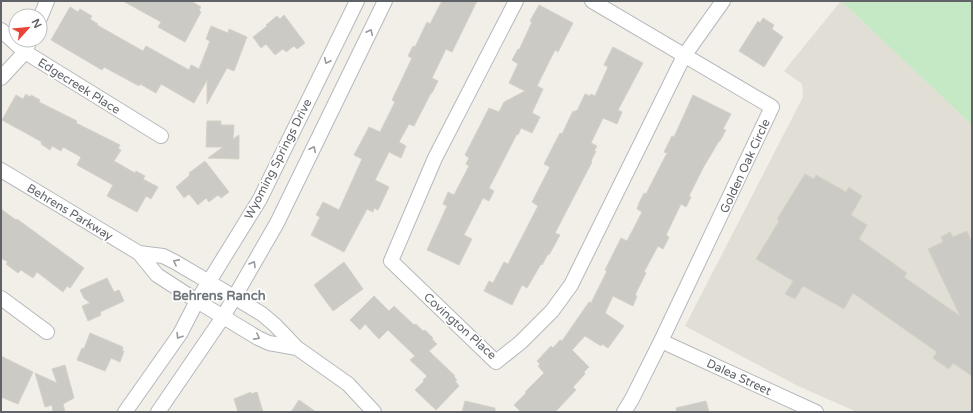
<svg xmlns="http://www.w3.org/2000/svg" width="973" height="413" font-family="'Varela Round',sans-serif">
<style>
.education{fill:#e1ded6}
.green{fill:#c5e8c5}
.building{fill:#cccac5;stroke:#d6d1c6}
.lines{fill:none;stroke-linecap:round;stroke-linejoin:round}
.minor-casing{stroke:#b5b8bc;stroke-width:16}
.minor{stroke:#fff;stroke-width:14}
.oneway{stroke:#979a9d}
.labels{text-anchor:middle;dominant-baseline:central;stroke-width:3.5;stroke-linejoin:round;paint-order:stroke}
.street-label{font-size:12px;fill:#5f6368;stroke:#fff}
.neighbourhood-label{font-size:13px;font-weight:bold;fill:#70757a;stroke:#fff}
</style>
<rect width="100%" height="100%" fill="#f1efe8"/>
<path class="education" d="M841,1L972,125V412H857L798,386L685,326L803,97L802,84L784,71Z"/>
<path class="green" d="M841,1H972V125Z"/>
<path class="building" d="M123,1H191L201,7L199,10L201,12L185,42L158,27L161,22Z
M442,1H477L452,52L446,49L432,78L438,81L432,93H431L414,126L409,124L399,142L406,146L401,158L389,152L375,180L389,187L378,210L374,208L373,212L367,209L344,252L311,235L320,217L316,215L323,202L339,210L362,159L354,155L369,127L380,132L395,102L392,100L412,58L408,56L413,46L415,47L427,22L430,24Z
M539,5L573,23L558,52L555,50L537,86L543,89L532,113L540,117L532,133L521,128L518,135L517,134L489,188L494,191L489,201L483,198L464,235L472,239L459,265L427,250L447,206L443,204L448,192L454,195L469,166L466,164L469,158L465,155L489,108L499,112L504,102L525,91L509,83L518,64L512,60L518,49L519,50L532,22L530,21Z
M70,7L78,12L80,9L92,16L90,19L98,24L97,25L143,51L146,46L189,70L191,65L199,69L210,41L206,39L211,26L228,33L229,29L247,37L234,71L227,68L207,104V80L194,103L161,84L156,93L140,84L139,86L104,67L102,70L51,40Z
M284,15L305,43L297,49L294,46L286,52L283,49L275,55L266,44L261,48L253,37L267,26L266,25L277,16L280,19Z
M763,18L774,25L772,29L783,37L764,67L739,51L758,21L760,23Z
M613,47L643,63L618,110L622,112L617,124L603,118L591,143L597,146L594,151H596L591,161L592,162L555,233L560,235L549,255L548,254L542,265L541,264L527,288L522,285L512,305L484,291L489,281L493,283L504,262L508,264L538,206L532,202L550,167L544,164L560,133L562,134L573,111L575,112L576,110L577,111L585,94L590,96L591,94L595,96L608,67L604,65Z
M26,94L30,97L31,95L40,100L39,102L77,121L76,123L120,145L118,148L121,150L114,161L135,173L136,171L145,176L143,179L158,187L151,199L146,196L137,212L107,196L113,185L77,165L81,157L63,147L61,151L52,146L50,150L41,144L42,142L2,120L16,95L23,99Z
M693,95L731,114L723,129L726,130L720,141H719L703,168L689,196L691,197L686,207L681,204L666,235L669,237L663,249L658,246L644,272L646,273L635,295L637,296L633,306L613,296L605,313L624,326L608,348L602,344L601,346L585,336L572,350L589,367L584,372L585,374L573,387L576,390L555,412H521L514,405L526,393L525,392L544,373L538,366L540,364L537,361L551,346L553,348L560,340L562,341L589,302L591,303L607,271L605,270L621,238L627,241L642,212L637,209L639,203L644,193L646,194L667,153L664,152L672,136L674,137Z
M207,121H221V125H234L233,139L239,135V159L208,158L223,147H206Z
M205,161L229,192L221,198L218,195L209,202L206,198L198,205L189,194L184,198L176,187L190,175L189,173Z
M805,174L814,179L816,175L846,192L849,187L862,196L851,215L867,225L859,239L907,273L904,277L960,316L928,249L943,242L941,237L950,232L953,237L967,231L972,243V376L953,363L949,369L933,358L937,352L853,293L844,309L803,286L795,299L785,294L793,281L756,259L779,221L777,219Z
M1,209L16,220L17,219L84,268L70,288L67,286L63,292L37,272L33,278L21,270L18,273L6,264L8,262L1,258Z
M344,262L363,289L333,311L314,285Z
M107,278L114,292L119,290L124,301L100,312L101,315L88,321L82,306L90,303L84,298L80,290Z
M374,296L389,311L394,306L414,325L416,324L423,331L425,330L433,338L432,339L437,344L429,351L455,376L454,377L457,380L455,381L459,386L436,410L415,390L424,381L423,380L427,376L410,360L415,356L388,330L379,339L365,324L360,330L350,320Z
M90,333L123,347L122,351H124L120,362L111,358L105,371L77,360L82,348L84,349Z
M1,356L33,372L18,404L1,397Z
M65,365L74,398L63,404L65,412H53L52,405L45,407L35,373L57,383L52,369Z
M251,392V394L257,392L263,412H238L234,399Z
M299,400L316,412H291Z
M465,401L495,408V412H462Z
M706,401L709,412H677L676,408Z"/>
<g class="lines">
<g class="minor-casing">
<path id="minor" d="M516,1L435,158L391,261L496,362L521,342L552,311L571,285L684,56L723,1
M592,1L772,107L661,341L632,399L624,412
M40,18L47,1
M1,30L25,52L161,136
M1,78L25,52L30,40
M1,170L139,253L157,275L197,301L258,338L269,343L297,348L275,325L262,314L209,282L175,262L163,256L139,253
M1,298L47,332
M661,341L816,412
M297,348L348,384L374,412
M125,412L180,334L197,301L260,199L357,1
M158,412L223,317L277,223L385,1"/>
</g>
<use href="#minor" class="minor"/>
</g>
<defs><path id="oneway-chevron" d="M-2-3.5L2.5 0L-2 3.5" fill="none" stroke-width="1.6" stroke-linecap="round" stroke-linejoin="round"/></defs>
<g class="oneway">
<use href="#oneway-chevron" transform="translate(370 32) rotate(-64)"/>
<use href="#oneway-chevron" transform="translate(327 61) rotate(116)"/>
<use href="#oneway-chevron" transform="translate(313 149) rotate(-64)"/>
<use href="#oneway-chevron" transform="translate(176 262) rotate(-152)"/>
<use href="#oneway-chevron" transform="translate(253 264) rotate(-60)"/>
<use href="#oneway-chevron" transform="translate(179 336) rotate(122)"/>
<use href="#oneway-chevron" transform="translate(257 337) rotate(28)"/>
</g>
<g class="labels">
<g class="street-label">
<text transform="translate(79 86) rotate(32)">Edgecreek Place</text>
<text transform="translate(278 159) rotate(-63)">Wyoming Springs Drive</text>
<text transform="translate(745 166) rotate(-65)">Golden Oak Circle</text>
<text transform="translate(70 212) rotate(31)">Behrens Parkway</text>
<text transform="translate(460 326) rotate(42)">Covington Place</text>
<text transform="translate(739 377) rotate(25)">Dalea Street</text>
</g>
<g class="neighbourhood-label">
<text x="219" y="296">Behrens Ranch</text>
</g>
</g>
<rect width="973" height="413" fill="none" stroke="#5f6368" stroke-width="4"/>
<g transform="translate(28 28) rotate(63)"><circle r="19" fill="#ffffff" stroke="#bfc1c3"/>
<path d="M0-3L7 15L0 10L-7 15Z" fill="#ea4335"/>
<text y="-6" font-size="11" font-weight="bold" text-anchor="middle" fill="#5f6368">N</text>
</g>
</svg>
